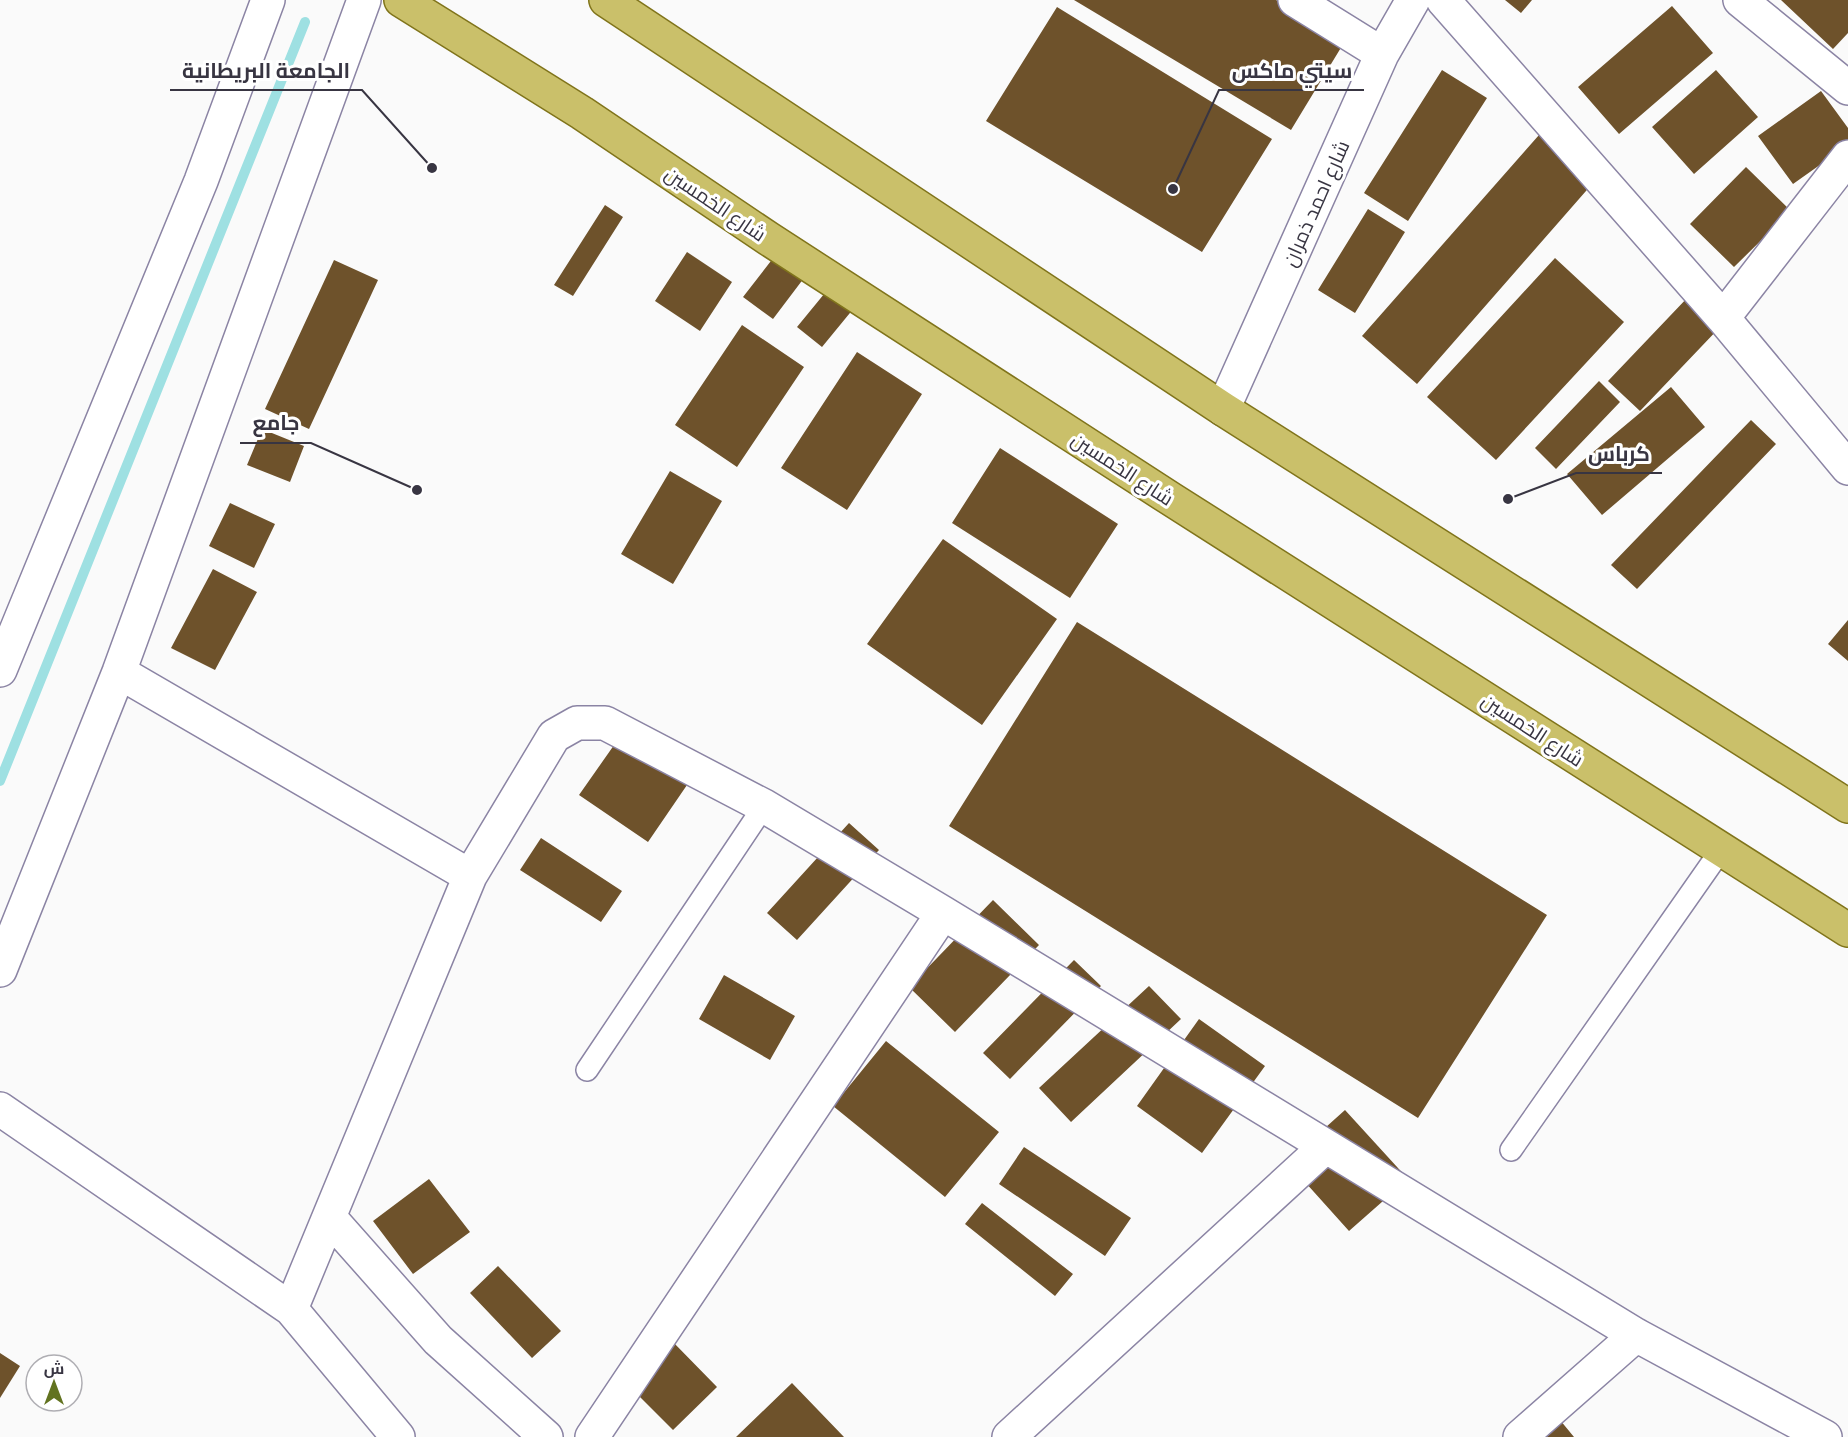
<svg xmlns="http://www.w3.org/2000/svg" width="1848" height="1437" font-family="'Exo 2',Cairo,sans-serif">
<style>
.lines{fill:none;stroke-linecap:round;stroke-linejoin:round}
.stream{stroke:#9ee0e2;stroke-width:10}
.building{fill:#6e522b}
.service-casing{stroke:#8b84a4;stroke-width:24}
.minor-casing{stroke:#8b84a4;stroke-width:36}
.primary-casing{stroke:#80741b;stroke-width:36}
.service{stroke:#fff;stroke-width:21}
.minor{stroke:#fff;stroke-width:33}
.primary{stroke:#cac06a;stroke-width:33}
.labels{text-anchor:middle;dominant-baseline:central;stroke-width:6;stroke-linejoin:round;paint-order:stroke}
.street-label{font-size:20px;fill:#383542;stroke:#fff}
.leader{fill:none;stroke:#383542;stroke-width:2}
.callout-dot{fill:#383542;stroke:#fff;stroke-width:2}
.callout-label{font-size:21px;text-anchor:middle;font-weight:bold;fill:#383542;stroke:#fff;stroke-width:6;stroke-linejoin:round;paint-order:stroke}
</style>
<rect width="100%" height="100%" fill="#fafafa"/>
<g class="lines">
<path class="stream" d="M0,781L305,22"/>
</g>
<path class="building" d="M1074,0H1276L1345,41L1291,130Z
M1505,0H1532L1521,13Z
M1781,0H1848V33L1833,49Z
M1672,6L1713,53L1619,134L1578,87Z
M1057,7L1272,139L1202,252L986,121Z
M1442,70L1487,98L1408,221L1364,193Z
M1716,70L1758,117L1694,174L1652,127Z
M1821,91L1848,128V145L1793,184L1758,136Z
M1539,135L1593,183L1417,384L1362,336Z
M1746,167L1791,211L1734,267L1690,224Z
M605,205L623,217L573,296L554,285Z
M1368,209L1405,232L1355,313L1318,290Z
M687,252L732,282L700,331L655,301Z
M774,257L804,278L773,319L743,297Z
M1555,258L1624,322L1496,460L1427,397Z
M334,260L378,280L309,429L265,409Z
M829,288L854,308L822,347L797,327Z
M1689,296L1721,326L1640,411L1608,381Z
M742,325L804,367L737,467L675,425Z
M857,352L922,394L847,510L781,468Z
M1599,381L1620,402L1556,469L1535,448Z
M1671,387L1705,427L1602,515L1567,474Z
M1751,420L1776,444L1637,589L1611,565Z
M262,429L304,446L290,482L247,465Z
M1000,448L1118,524L1070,598L952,523Z
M670,471L722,501L673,584L621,554Z
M230,503L275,524L254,568L209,546Z
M943,539L1057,619L982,725L867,644Z
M213,569L257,592L215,670L171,648Z
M1848,620V661L1828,644Z
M1077,622L1547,915L1418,1118L949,826Z
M619,738L687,785L648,842L579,795Z
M849,823L879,850L797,940L767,913Z
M541,838L622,891L601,922L520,870Z
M993,900L1039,945L955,1032L909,987Z
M1074,960L1101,986L1010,1079L983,1053Z
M724,975L795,1016L770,1060L699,1019Z
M1149,986L1181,1019L1071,1122L1039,1088Z
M1199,1019L1265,1066L1202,1153L1137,1106Z
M886,1041L999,1132L945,1197L833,1106Z
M1345,1110L1408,1179L1349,1231L1287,1162Z
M1024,1147L1131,1218L1105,1256L999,1184Z
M429,1179L470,1232L413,1274L373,1221Z
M982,1203L1073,1274L1055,1296L965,1224Z
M498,1266L561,1331L532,1358L470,1293Z
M672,1341L717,1387L673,1430L628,1385Z
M0,1353L20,1366L0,1398Z
M792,1383L844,1437H736Z
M1560,1420L1574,1437H1541Z"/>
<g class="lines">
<g class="service-casing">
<path id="service" d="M587,1070L764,806
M1511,1150L1721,850"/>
</g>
<g class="minor-casing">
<path id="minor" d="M1295,0L1382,54
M1443,0L1723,318L1848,468
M1740,0L1848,88
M1723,318L1848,157
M1223,409L1382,54L1413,0
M0,670L201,181L268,0
M119,672L470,876
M0,970L119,672L364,0
M0,1109L291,1309L398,1437
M329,1217L438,1340L546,1437
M291,1309L470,876L554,736L577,723H605L764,806L943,913L1636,1335L1825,1437
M592,1437L943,913
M1009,1437L1325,1147
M1520,1437L1636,1335"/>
</g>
<g class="primary-casing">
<path id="primary" d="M401,0L582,113L769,239L1171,499L1848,930
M606,0L1223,409L1848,806"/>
</g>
<use href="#service" class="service"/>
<use href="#minor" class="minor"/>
<use href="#primary" class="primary"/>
</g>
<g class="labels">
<g class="street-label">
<text transform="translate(716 203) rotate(34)">شارع الخمسين</text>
<text transform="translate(1315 203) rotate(-66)">شارع احمد ذمران</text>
<text transform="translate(1123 468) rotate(33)">شارع الخمسين</text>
<text transform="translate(1533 729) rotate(33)">شارع الخمسين</text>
</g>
</g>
<path class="leader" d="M432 168L362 90H170M1173 189L1219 90H1364M417 490L311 443H240M1508 499L1576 473H1662"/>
<g class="callout-dot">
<circle cx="432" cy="168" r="6"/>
<circle cx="1173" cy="189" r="6"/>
<circle cx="417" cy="490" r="6"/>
<circle cx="1508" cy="499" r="6"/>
</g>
<g class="callout-label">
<text x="266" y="78">الجامعة البريطانية</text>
<text x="1292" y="78">سيتي ماكس</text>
<text x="276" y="430">جامع</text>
<text x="1619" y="461">كرباس</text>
</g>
<g transform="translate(54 1383)"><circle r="28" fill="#ffffff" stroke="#afaeb3" stroke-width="1.5"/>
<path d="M0-4.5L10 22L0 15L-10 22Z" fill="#627320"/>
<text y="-9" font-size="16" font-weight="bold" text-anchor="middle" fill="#383542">ش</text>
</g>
</svg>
